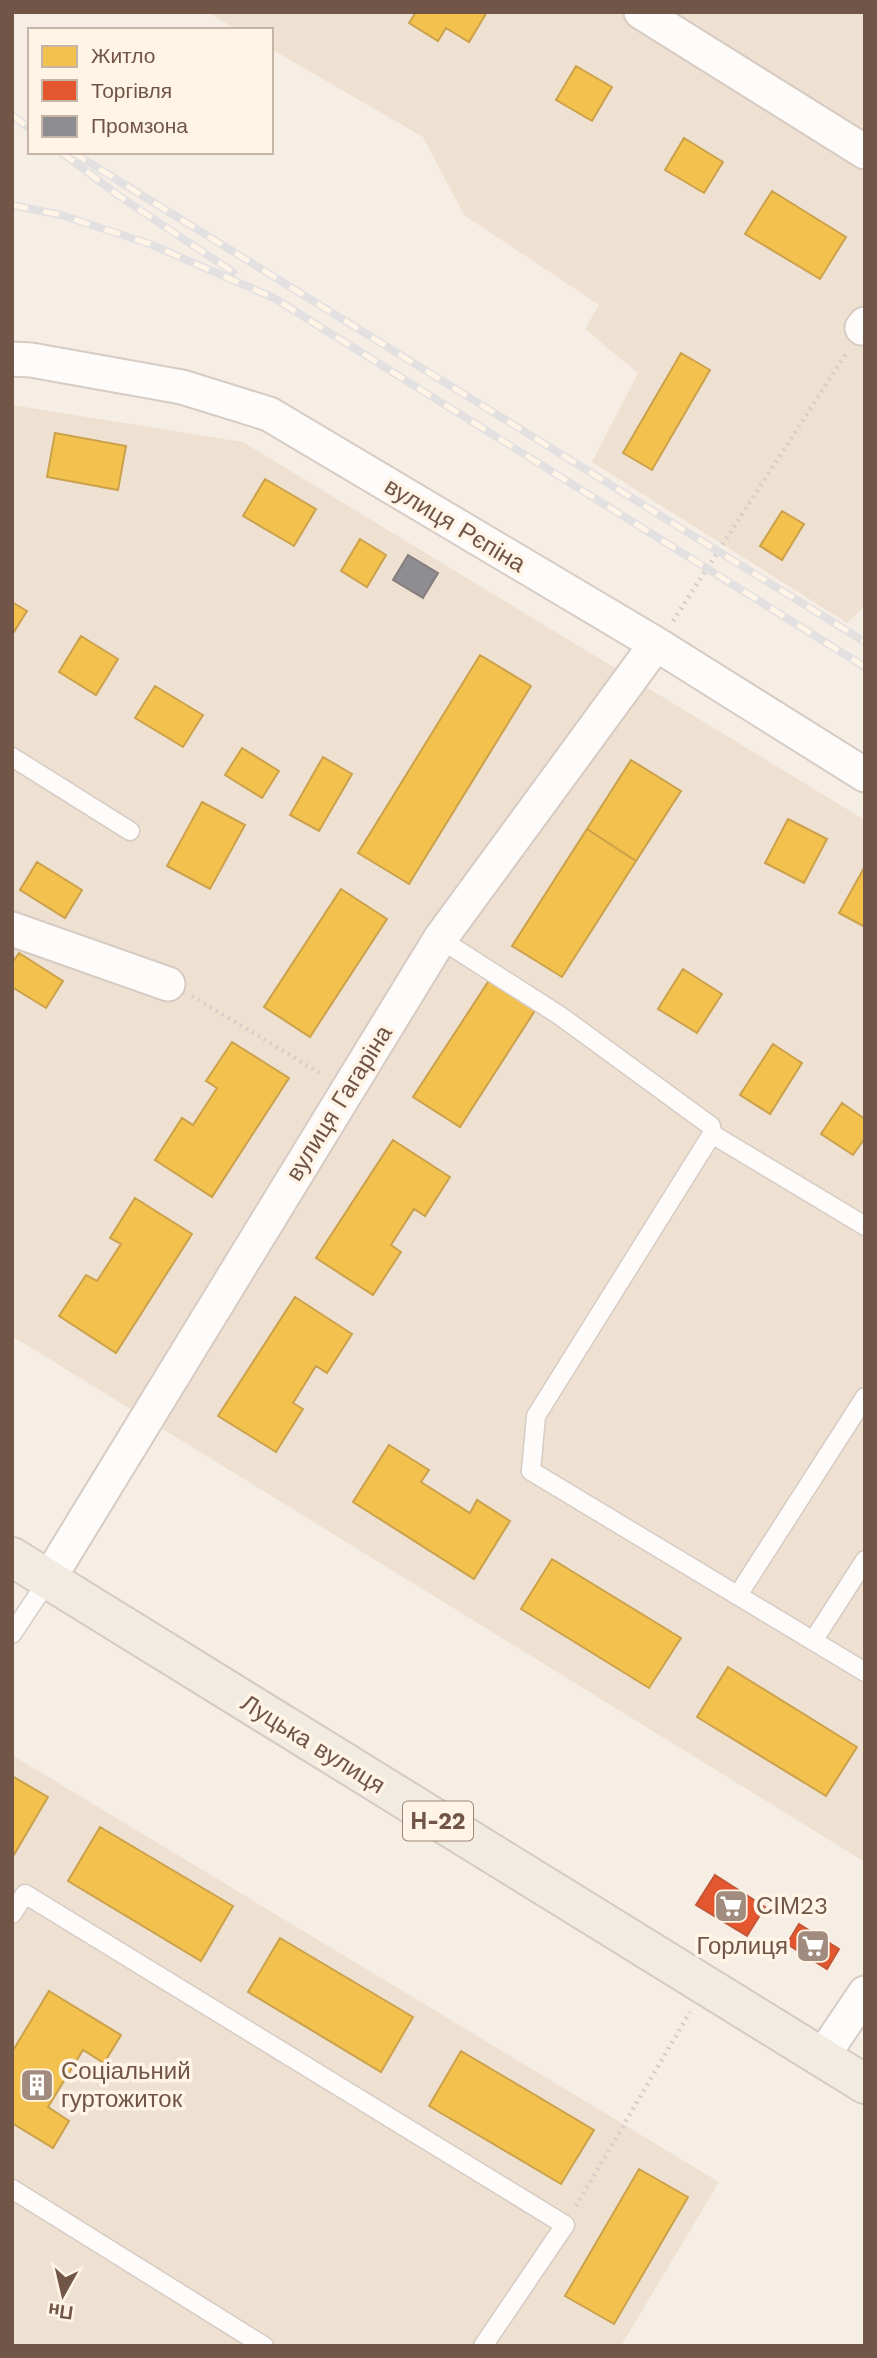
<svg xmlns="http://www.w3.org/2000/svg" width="877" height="2358" font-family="'Work Sans',sans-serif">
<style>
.residential{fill:#efe1d2}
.homes{fill:#f2c14e;stroke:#cba14c;stroke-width:2}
.shops{fill:#e4572e;stroke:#c25636;stroke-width:2}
.industry{fill:#8d8d92;stroke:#857c7c;stroke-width:2}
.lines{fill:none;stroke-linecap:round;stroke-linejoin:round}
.service-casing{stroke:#d7cbc3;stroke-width:21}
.minor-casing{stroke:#d7cbc3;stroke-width:37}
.primary-casing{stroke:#d4cac3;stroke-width:42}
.path{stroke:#d7cdc8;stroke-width:4.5;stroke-dasharray:2 5;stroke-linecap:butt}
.service{stroke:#fefcfb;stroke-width:18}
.minor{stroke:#fefcfb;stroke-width:33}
.primary{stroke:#f1ebe2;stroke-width:38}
.rail-casing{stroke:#e3e0e2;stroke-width:8}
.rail{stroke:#fff4e5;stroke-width:5;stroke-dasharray:16;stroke-linecap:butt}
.labels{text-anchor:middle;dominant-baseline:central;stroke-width:7;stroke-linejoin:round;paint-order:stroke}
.shield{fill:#fff4e5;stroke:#9c8576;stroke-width:2}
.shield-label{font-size:23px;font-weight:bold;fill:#715547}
.street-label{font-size:24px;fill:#715547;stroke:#fff4e5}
.poi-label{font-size:24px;fill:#715547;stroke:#fff4e5;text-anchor:start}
</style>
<rect width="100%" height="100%" fill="#f6eee5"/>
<path class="residential" d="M207,12H865V606L847,623L592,462L638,373L585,329L599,305L464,215L423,137L271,49V30H237Z
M12,405L243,442L865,820V1862L12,1336Z
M12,1755L719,2182L621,2346H12Z"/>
<path class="homes" d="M416,12H487L469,42L446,28L438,41L409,23Z
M576,66L612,87L592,121L556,100Z
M684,138L723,162L704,193L665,170Z
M772,191L846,237L820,279L745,234Z
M681,353L710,370L652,470L623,453Z
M55,433L126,446L118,490L47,477Z
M265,479L316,509L294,546L243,516Z
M782,511L804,524L782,560L760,546Z
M360,539L386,555L367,587L341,571Z
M12,602L27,611L12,635Z
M81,636L118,659L96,695L59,672Z
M480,655L531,686L409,884L358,853Z
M155,686L203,715L183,747L135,718Z
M242,748L279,771L262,798L225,775Z
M323,757L352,774L319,831L290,815Z
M631,760L681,791L636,861L587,829Z
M202,802L245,825L210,889L167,866Z
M788,819L827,839L804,883L765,863Z
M587,829L636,861L562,977L512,946Z
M37,862L82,890L65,918L20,890Z
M865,866V927L839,913Z
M341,889L387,919L310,1037L264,1007Z
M19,953L63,981L46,1008L12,987V963Z
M683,969L722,994L697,1033L658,1009Z
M490,979L536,1009L460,1127L413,1097Z
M232,1042L289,1078L212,1197L155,1160L182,1118L193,1125L217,1088L206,1081Z
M773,1044L802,1063L770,1114L740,1095Z
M842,1103L865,1119V1138L853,1155L821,1134Z
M393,1140L450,1177L425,1216L414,1209L391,1245L401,1252L373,1295L316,1258Z
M135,1198L192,1234L116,1353L59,1316L86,1275L97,1281L121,1244L110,1238Z
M295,1297L352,1334L327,1373L316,1366L293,1403L303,1409L276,1452L218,1416Z
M389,1445L429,1470L421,1482L470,1513L477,1500L510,1521L474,1579L353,1502Z
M552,1559L681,1638L649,1688L521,1609Z
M728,1667L857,1747L826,1796L697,1717Z
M12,1776L48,1797L12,1858Z
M100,1827L233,1906L201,1961L68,1881Z
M280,1938L413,2017L381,2072L248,1992Z
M49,1991L121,2035L104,2063L83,2050L48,2107L69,2121L53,2148L12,2123V2052Z
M461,2051L594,2130L561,2184L429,2106Z
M639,2169L688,2197L614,2324L565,2296Z"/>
<path class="shops" d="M715,1875L765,1907L747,1936L696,1905Z
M799,1924L839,1949L827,1969L787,1944Z"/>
<path class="industry" d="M408,555L438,573L423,598L393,580Z"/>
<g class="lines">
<g class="service-casing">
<path id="service" d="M12,757L130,831
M440,939L559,1015L711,1126L712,1134L865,1226
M712,1134L536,1416L531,1471L865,1672
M738,1595L865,1397
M12,1634L48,1580
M813,1641L865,1560
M12,1914L25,1894L565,2225L483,2346
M12,2189L264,2346"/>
</g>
<g class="minor-casing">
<path id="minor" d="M641,12L865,152
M862,328L865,324
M12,359L31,360L182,387L269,414L656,644L865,775
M12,929L168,984
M48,1580L440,939L656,644
M822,2057L865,1993"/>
</g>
<g class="primary-casing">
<path id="primary" d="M12,1557L865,2084"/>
</g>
<path class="path" d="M673,621L847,352
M192,996L323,1075
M576,2206L690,2012"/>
<use href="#service" class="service"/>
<use href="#minor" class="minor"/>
<use href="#primary" class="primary"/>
<g class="rail-casing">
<path id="rail" d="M12,115L30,129
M61,152L119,196L233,272
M72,152L865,642
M12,205L61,215L150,244L274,298L865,667"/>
</g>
<use href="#rail" class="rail"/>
</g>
<defs>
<g id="supermarket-square" transform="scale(1.75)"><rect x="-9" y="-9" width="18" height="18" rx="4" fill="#a08b7e" stroke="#fff4e5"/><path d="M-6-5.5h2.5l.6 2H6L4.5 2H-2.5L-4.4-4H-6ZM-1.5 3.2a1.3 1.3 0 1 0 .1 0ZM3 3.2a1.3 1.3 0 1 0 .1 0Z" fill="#fff"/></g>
<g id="building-square" transform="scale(1.75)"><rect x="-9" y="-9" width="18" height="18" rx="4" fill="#a08b7e" stroke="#fff4e5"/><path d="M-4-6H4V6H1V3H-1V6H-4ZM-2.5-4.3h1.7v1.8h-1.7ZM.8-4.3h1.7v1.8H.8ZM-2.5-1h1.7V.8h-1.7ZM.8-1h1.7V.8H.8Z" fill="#fff"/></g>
</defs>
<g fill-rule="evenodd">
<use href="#supermarket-square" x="731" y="1906"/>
<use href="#supermarket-square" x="813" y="1946"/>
<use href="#building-square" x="37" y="2085"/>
</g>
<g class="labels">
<rect class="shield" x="403" y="1801.5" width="70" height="39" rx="5"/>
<g class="shield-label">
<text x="438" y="1821">Н-22</text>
</g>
<g class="street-label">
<text transform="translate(455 525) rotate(31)">вулиця Рєпіна</text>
<text transform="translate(339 1103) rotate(-58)">вулиця Гагаріна</text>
<text transform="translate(313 1744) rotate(32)">Луцька вулиця</text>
</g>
<g class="poi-label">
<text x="756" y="1906">СІМ23</text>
<text x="788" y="1946" text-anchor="end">Горлиця</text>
<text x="61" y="2071">Соціальний<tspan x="61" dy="28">гуртожиток</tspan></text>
</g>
</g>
<rect width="877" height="2358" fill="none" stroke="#715547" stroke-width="28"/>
<rect x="28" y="28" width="245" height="126" fill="#fff4e5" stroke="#c6b4a6" stroke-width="2"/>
<rect x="42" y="46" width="35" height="21" fill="#f2c14e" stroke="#c6b4a6" stroke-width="2"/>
<text x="91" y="63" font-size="21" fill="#715547">Житло</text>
<rect x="42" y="80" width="35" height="21" fill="#e4572e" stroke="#c6b4a6" stroke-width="2"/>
<text x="91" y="98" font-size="21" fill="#715547">Торгівля</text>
<rect x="42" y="116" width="35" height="21" fill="#8d8d92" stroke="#c6b4a6" stroke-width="2"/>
<text x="91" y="133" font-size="21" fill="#715547">Промзона</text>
<g transform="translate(63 2295) rotate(188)" stroke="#fff4e5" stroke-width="5" paint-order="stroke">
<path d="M0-5L12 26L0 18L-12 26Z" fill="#715547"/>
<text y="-10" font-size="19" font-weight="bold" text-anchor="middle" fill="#715547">Пн</text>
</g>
</svg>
